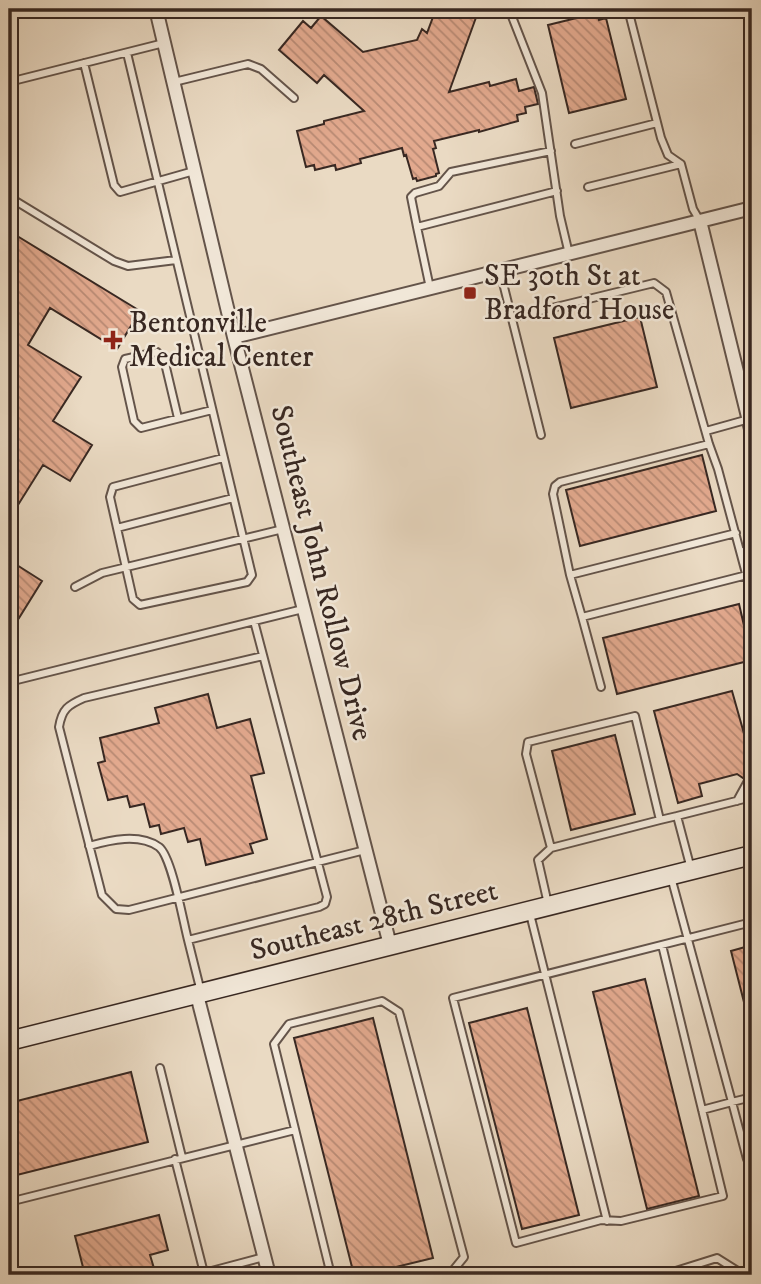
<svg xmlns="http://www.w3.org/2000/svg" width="761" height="1284" font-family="'IM FELL DW Pica',serif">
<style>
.building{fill:url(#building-back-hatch);stroke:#382822;stroke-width:2}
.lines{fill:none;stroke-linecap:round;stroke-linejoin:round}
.service-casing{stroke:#64544a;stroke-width:10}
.minor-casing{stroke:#64544a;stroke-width:16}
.secondary-casing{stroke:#382822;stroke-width:21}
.service{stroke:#f1e7d8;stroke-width:6}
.minor{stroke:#f1e7d8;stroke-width:12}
.secondary{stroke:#f1e7d8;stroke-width:18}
.poi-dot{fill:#8f2418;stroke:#f1e7d8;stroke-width:2.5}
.labels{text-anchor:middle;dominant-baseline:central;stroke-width:5;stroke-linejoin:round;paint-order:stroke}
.poi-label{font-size:30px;fill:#382822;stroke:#f1e7d8;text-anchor:start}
.street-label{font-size:30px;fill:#382822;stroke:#f1e7d8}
</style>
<defs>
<pattern id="building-back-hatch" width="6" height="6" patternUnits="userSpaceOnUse" patternTransform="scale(1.75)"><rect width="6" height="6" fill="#e2a98e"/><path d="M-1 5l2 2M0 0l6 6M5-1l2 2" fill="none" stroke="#b88a74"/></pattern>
</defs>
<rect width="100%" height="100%" fill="#eadac3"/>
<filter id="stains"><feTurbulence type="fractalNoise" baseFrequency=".00286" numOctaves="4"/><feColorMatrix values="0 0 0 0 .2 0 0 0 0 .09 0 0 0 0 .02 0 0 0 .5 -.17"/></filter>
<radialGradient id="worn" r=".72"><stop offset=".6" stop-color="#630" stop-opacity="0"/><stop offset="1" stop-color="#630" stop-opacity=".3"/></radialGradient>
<path class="building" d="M436,9H468L478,12L449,92L489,82L490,86L516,79L519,91L534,87L538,104L525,107L526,113L517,115L518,121L479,132V130L434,141L436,148L433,149L439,173L436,174V176L417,181L416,178L413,179L406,155L404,156L402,148L360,159L361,163L336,170L335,165L315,170L314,165L306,167L297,131L324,124V121L364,111L324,75L317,83L279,50L303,21L311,28L321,16L363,52L417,40L422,29L427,33Z
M597,13L599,20L606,18L626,99L569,113L548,25Z
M9,231L140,311L117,349L50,308L28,345L81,377L53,421L92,445L70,481L43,465L18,505L9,500Z
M640,317L657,387L571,408L554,338Z
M702,455L716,511L580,546L566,490Z
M9,560L42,581L19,618L9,611Z
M739,604L752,660L617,694L603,638Z
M732,691L752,762V777L747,775L743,778L737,774L699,784L702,796L678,803L654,711Z
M208,694L217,728L250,719L264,773L251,776L267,839L250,844L253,853L206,865L200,839L188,842L184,828L161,834L159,825L150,827L144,804L130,807L127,796L108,800L98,763L105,761L100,738L159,723L155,708Z
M615,735L635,814L571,830L552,751Z
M752,945V1018H748L731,951Z
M645,979L699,1196L647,1209L593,992Z
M527,1008L579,1215L522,1229L469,1023Z
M373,1018L433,1258L363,1275H354L294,1038Z
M131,1072L148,1142L9,1177V1103Z
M159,1215L168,1250L150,1255L156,1275H85L75,1236Z"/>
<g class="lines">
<g class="service-casing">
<path id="service" d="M509,9L542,93L560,216L569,254
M628,9L661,138L668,155L681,164L693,209L700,221
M127,53L252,575L247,582L140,605L133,599L110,497L113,487L223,458
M84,63L114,185L120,192L194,171
M9,82L164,43
M174,82L248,64L261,69L294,98
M575,144L657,123
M588,187L681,164
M9,197L114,261L128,266L176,260
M417,227L411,197L415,193L439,186L451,172L551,151
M500,271L541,435
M430,288L417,227L557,191
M511,318L654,283L666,292L709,444L718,469L752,596
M178,418L164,359L157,352L125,359L122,367L134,421L141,428L212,410
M706,431L749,419
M117,528L233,498
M741,552L752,549
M570,575L553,494L555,486L560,482L709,444
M75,587L102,573L283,529
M582,617L570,575L736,533
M263,656L84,698C68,705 62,709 59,727L102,895L116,909L129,910L365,850
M9,682L303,609
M601,687L582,617L747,575
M737,801L748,781
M677,816L752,797
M89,846C110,840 139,833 159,847C172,857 183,921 188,940
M551,848L526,754L528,742L635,716L660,820
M671,877L732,1102L702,1110
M548,904L538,860L551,848L660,820L677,816L691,869
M530,914L607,1221
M662,945L723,1196L621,1221L601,1220L516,1243L453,998L752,922
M201,992L188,940L319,907L325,904L327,897L254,621
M160,1068L182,1157
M752,1097L732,1102L747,1159L752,1158
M175,1159L204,1273L264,1257
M9,1202L295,1130
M331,1275L274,1044L289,1024L382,1001L399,1012L464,1257L451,1273L442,1275
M663,1275L717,1258L744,1275"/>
</g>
<g class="minor-casing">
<path id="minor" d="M156,9L234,337L390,945
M700,221L752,433
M234,337L752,208
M197,995L269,1275"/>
</g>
<g class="secondary-casing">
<path id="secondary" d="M9,1041L752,855"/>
</g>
<use href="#service" class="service"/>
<use href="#minor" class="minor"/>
<use href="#secondary" class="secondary"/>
</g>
<g class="poi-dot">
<rect x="463" y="286" width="14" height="14" rx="3.5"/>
<path d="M109.5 329.5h7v7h7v7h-7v7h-7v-7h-7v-7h7z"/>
</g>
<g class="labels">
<g class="poi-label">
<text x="484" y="276">SE 30th St at<tspan x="484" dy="34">Bradford House</tspan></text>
<text x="129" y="323">Bentonville<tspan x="129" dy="34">Medical Center</tspan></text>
</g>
<g class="street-label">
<text transform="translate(321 573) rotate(76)">Southeast John Rollow Drive</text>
<text transform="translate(374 921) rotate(-14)">Southeast 28th Street</text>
</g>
</g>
<rect width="761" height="1284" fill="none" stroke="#eadac3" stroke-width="35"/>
<rect x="10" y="10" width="740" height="1263" fill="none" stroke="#382822" stroke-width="3.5"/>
<rect x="18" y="18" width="726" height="1249" fill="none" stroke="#382822" stroke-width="2"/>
<rect width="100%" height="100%" filter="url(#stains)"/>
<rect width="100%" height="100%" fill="url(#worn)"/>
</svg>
